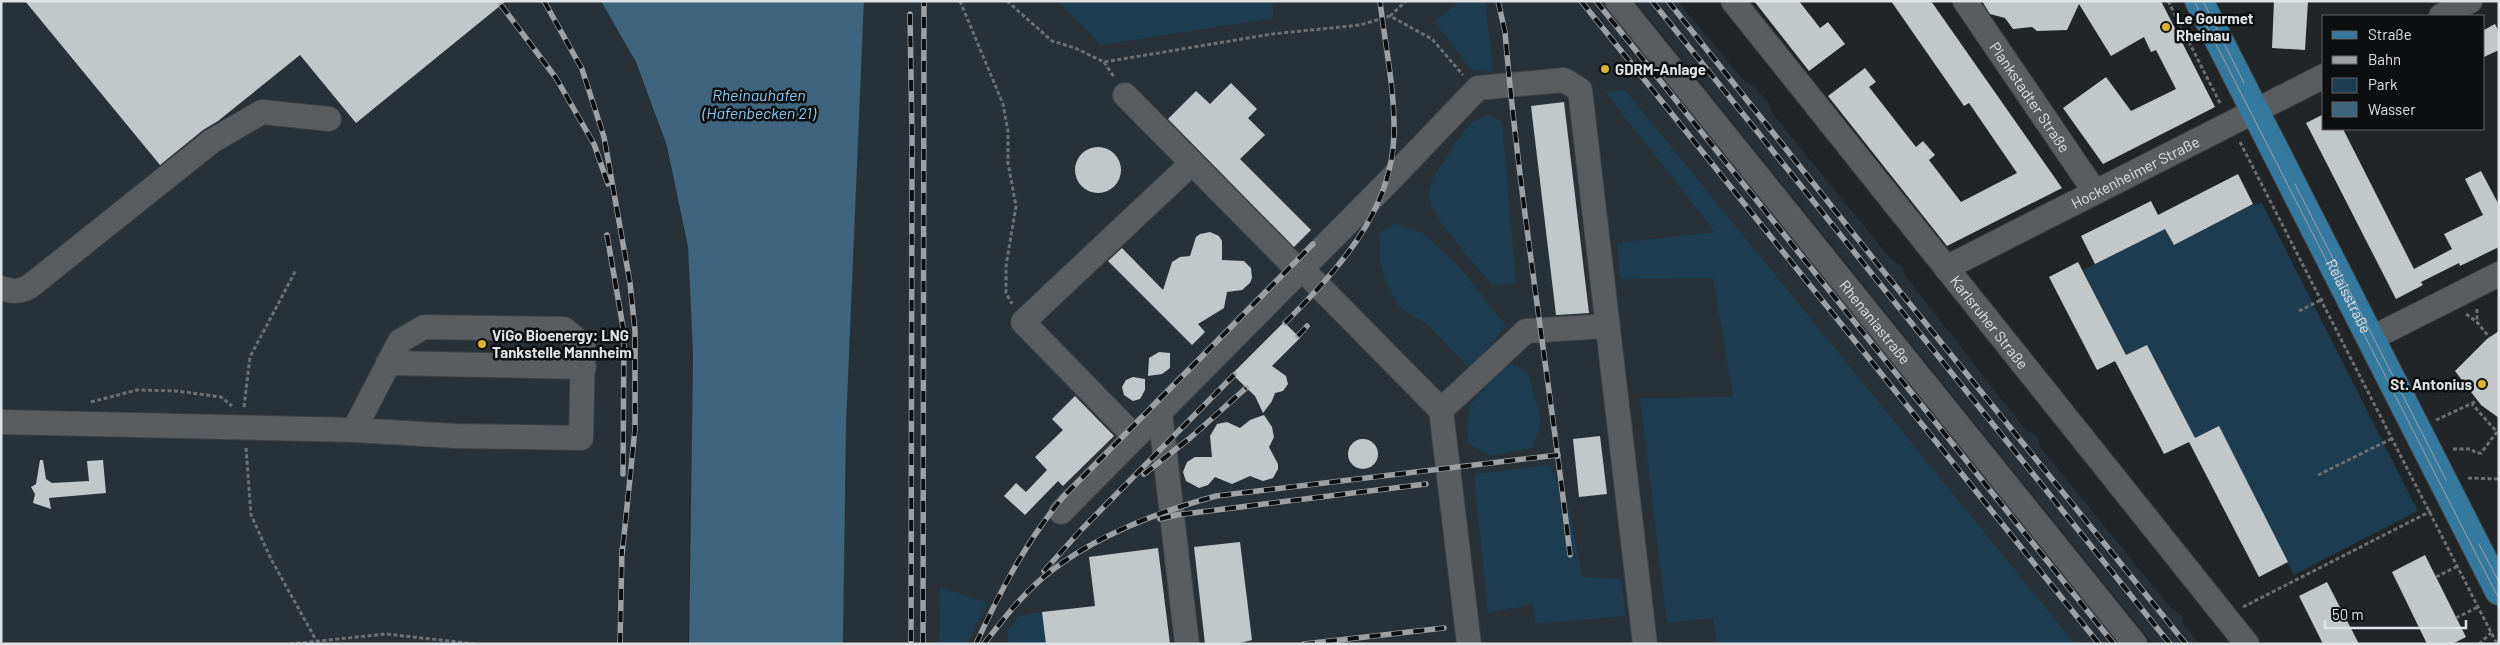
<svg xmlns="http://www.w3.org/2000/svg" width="2500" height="645" font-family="Barlow,sans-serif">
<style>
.built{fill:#283138}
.green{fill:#1e3c50}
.water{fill:#3e647e}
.building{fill:#c2c7ca}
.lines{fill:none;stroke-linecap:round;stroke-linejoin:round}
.minor-casing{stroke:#3e4144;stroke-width:26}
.major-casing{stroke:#3e4144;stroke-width:30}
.path{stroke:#6d7072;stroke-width:3;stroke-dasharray:4 2.5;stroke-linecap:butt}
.minor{stroke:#595d60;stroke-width:24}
.major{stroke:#35799e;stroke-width:28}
.tram{stroke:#9ea1a4;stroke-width:1}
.rail-casing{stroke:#9ea1a4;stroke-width:5.5}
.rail{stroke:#0c0e0f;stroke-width:4;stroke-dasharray:11;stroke-linecap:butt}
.poi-dot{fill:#dbb233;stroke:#0c0e0f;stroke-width:2}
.labels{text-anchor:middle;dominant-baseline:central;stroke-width:5;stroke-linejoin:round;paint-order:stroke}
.poi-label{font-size:15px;font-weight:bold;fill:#e0e3e5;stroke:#0c0e0f;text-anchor:start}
.street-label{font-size:15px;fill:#e0e3e5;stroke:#0c0e0f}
.water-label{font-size:16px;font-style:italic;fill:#8cccf9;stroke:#0c0e0f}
</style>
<rect width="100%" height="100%" fill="#222528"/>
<path class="built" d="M1,1H601L636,62L667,146L688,247L693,353L688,644H1Z
M864,1H1601L2121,644H843L846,426Z
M1635,1H1678L1744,81L1754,86L1769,103L1772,113L1890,258L1902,267L1904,274L2027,432L2034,434L2038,439L2041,448L2170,607L2182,616L2183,623L2199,644H2153Z"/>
<path class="green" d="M1058,1H1273V18L1101,45Z
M1454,1H1485L1493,72L1470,69L1435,21L1455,5Z
M1625,90L2075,644H1709L1716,642L1713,618L1667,623L1640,398L1733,397L1713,278L1620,279L1617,243L1715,232L1605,92Z
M1490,115L1502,122L1516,284L1493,285C1478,268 1426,213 1429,192C1431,177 1444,162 1452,149C1463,132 1470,119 1490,115Z
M2262,203L2418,511L2294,575L2219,427L2195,438L2147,345L2126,355L2083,270L2165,229L2174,245L2250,206Z
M1396,223L1424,234L1462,270L1506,326L1470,369L1427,324L1399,307L1386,283L1379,257L1380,232Z
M1507,362L1528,372L1541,421L1533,448L1490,456L1467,443L1469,406Z
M1550,465L1570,511L1582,577L1621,579L1626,616L1536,624L1532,604L1488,613L1474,474Z
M940,587L988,603L966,644H939Z
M1042,612L1046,644H1009L1007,631L1019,616Z"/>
<path class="water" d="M601,1H864L846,426L843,644H689L693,353L688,247L667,146L636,62Z"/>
<path class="building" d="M25,1H506L356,123L300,55L218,121L203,130L160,165Z
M1754,1H1799L1820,28L1828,22L1845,44L1809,71Z
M1891,1H1931L2062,188L1947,246L1828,96L1865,68L1876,82L1869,87L1916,147L1923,141L1935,155L1929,160L1961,202L2017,173L1969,103L1964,106Z
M1982,1H2161L2215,107L2103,164L2063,108L2106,77L2131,111L2176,89L2156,50L2151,52L2144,37L2111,56L2079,4L2067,30L2037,31L2032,27L2013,29L2005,18L1990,14Z
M2274,1H2308L2305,50L2272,48Z
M2495,24L2499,32V50L2484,57V30Z
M1231,83L1257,109L1248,118L1265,135L1240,159L1311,230L1294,247L1168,119L1196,91L1210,104Z
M1564,102L1589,313L1556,315L1531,106Z
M2324,114V129H2343L2414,269L2452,249L2444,234L2483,215L2465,179L2481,171L2499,205V247L2460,266L2459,263L2421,282L2423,285L2396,299L2306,123Z
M1075 170a23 23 0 1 1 46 0a23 23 0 1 1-46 0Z
M2238,174L2253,204L2174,245L2165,229L2095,264L2081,236L2151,201L2158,215Z
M1210,232L1219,236L1222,241V260L1244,261L1251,268L1252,278L1250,283L1242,290L1227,292L1224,308L1198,324L1205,332L1192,345L1108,261L1122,248L1163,290L1172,262L1180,257L1190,256L1196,237L1200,234Z
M2078,262L2126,355L2147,345L2195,438L2219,426L2288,562L2259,577L2189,442L2164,454L2115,361L2097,370L2049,277Z
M1284,322L1300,338L1272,366L1286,376L1288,384L1283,391L1275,393L1272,401L1263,413L1255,396L1232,374Z
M2499,331V418L2481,405L2455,371L2487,339Z
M1159,352L1170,353V368L1162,374L1148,376L1149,358Z
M1133,377L1145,379V390L1140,399L1133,401L1124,395L1122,387L1126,380Z
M1075,396L1114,436L1063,486L1058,481L1025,515L1004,496L1016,483L1026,492L1047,470L1035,457L1063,430L1052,419Z
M1264,415L1272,427L1274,437L1269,447L1278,464V469L1273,478L1263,481L1250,476L1232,484L1215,477L1208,485L1199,488L1186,481L1183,472L1187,462L1195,457H1212L1210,436L1217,424L1227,422L1240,428L1250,420Z
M1600,436L1607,494L1579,497L1573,439Z
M1348 454a15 15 0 1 1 30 0a15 15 0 1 1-30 0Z
M40,460H43L46,479L52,483L89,481L87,461L103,460L106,493L49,498L51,509L33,503L35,494L31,487L36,484Z
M1240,542L1252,640L1236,644H1205L1194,547Z
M1158,548L1170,644H1046L1042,612L1095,606L1089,557Z
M2425,555L2466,637L2452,644H2427L2392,572Z
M2327,582L2359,644H2323L2299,596Z"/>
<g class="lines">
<g class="minor-casing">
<g id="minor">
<path id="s1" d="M1617,1L2135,644"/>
<path id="s2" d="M1733,1L2247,644"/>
<path id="s3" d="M1965,1L2095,192"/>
<path d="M2441,16L2470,1"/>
<path d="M1125,95L1299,271"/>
<path id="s4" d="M1946,268L2324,76"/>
<path d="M1302,269L1441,410"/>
<path d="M1,288C12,292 19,292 29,287L212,141L262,112L329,119"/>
<path d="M2370,339L2499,274"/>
<path d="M388,363L584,367"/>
<path d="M1,422L354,430L456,436L581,438L583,345L564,329L424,327L400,341L354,430"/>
<path d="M1135,437L1023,322L1192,163"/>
<path d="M1061,512L1146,426"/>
<path d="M1187,644L1160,412L1386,184L1478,88L1564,80L1580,90L1645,644"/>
<path d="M1469,644L1441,410L1526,331L1608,326"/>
</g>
</g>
<g class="major-casing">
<g id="major">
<path id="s5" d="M2199,1L2499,591"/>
</g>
</g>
<path class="path" d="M960,1L1003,104L1008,131V163L1016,206L1006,266V293L1012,304
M1007,1L1052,41L1075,48L1104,62L1272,34L1360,25L1390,16L1432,39L1463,75
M2168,1L2221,105
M1390,16L1406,1
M1104,62L1114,77
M2240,142L2497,644
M2477,309V322
M2299,311L2323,299
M2466,314L2477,322L2489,337
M91,402L137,390L177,391L221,397L232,406
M244,407L250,357L296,270
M2436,420L2477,401
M246,448L251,515L271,559L316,640
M2453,449H2471L2476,453H2481L2497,432L2472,404
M2318,475L2393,438
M2468,478L2499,479
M2436,577L2458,566
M2243,607L2431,511
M2456,618L2478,607
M290,644L386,634L476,644
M2479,644L2491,633"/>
<use href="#minor" class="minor"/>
<use href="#major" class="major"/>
<path class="tram" d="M2194,1L2499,599
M2203,1L2244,83
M2295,184L2446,480
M2479,544L2499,582"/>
<g class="rail-casing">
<path id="rail" d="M544,1L582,69L604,137L630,283L635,331V429L622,555
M1498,1L1505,32C1520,207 1550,380 1570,555
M1581,1L2099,644
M1596,1L2114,644
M1652,1L2170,644
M1668,1L1884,272L2186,644
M501,5L556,78L594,144L608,184
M910,14L912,137L911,644
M607,235L624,333L623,474
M1285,323C1337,270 1392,213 1394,134C1395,90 1385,45 1380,1
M1298,336L1307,326
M1144,474L1190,438L1246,388
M1160,519L1176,515L1426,484
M1044,571L1082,529L1234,375
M620,644L622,549
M923,644L924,1
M976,644C1000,591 1026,542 1063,497L1313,244
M984,644C1004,618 1025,591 1051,571C1099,534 1158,512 1216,496L1558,455
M1304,644L1444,628"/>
</g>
<use href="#rail" class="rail"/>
</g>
<g class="poi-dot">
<circle cx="2166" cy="27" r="5"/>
<circle cx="1605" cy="69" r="5"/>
<circle cx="482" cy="344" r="5"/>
<circle cx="2482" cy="384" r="5"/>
</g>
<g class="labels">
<g class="poi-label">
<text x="2176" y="18">Le Gourmet<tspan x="2176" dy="17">Rheinau</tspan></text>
<text x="1615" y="69">GDRM-Anlage</text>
<text x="492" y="335">ViGo Bioenergy: LNG<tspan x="492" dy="17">Tankstelle Mannheim</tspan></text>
<text x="2472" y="384" text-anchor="end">St. Antonius</text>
</g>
<g class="street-label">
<text stroke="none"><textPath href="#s3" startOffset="116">Plankstadter Straße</textPath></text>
<text stroke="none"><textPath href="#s4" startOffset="212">Hockenheimer Straße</textPath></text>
<text stroke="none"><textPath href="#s5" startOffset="331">Relaisstraße</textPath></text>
<text stroke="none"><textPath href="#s1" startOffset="412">Rhenaniastraße</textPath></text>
<text stroke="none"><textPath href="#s2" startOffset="411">Karlsruher Straße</textPath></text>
</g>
<g class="water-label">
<text x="759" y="94">Rheinauhafen<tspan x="759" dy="18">(Hafenbecken 21)</tspan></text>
</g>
</g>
<rect width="2500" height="645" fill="none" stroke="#e0e3e5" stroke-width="5"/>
<rect x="2322" y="15" width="162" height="115" fill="#0c0e0f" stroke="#616365"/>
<rect x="2332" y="31" width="25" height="8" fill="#35799e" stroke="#616365"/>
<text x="2368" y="40" font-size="15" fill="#e0e3e5">Straße</text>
<rect x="2332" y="56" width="25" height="8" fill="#9ea1a4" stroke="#616365"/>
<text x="2368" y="65" font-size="15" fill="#e0e3e5">Bahn</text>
<rect x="2332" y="78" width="25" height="15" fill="#1e3c50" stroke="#616365"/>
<text x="2368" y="90" font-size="15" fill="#e0e3e5">Park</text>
<rect x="2332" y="102" width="25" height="15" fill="#3e647e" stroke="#616365"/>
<text x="2368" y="115" font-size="15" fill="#e0e3e5">Wasser</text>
<path d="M2325 620v8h141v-8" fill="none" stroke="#e0e3e5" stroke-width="2.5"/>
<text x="2332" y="620" font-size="15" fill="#e0e3e5" stroke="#0c0e0f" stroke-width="4" paint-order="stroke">50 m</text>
</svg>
